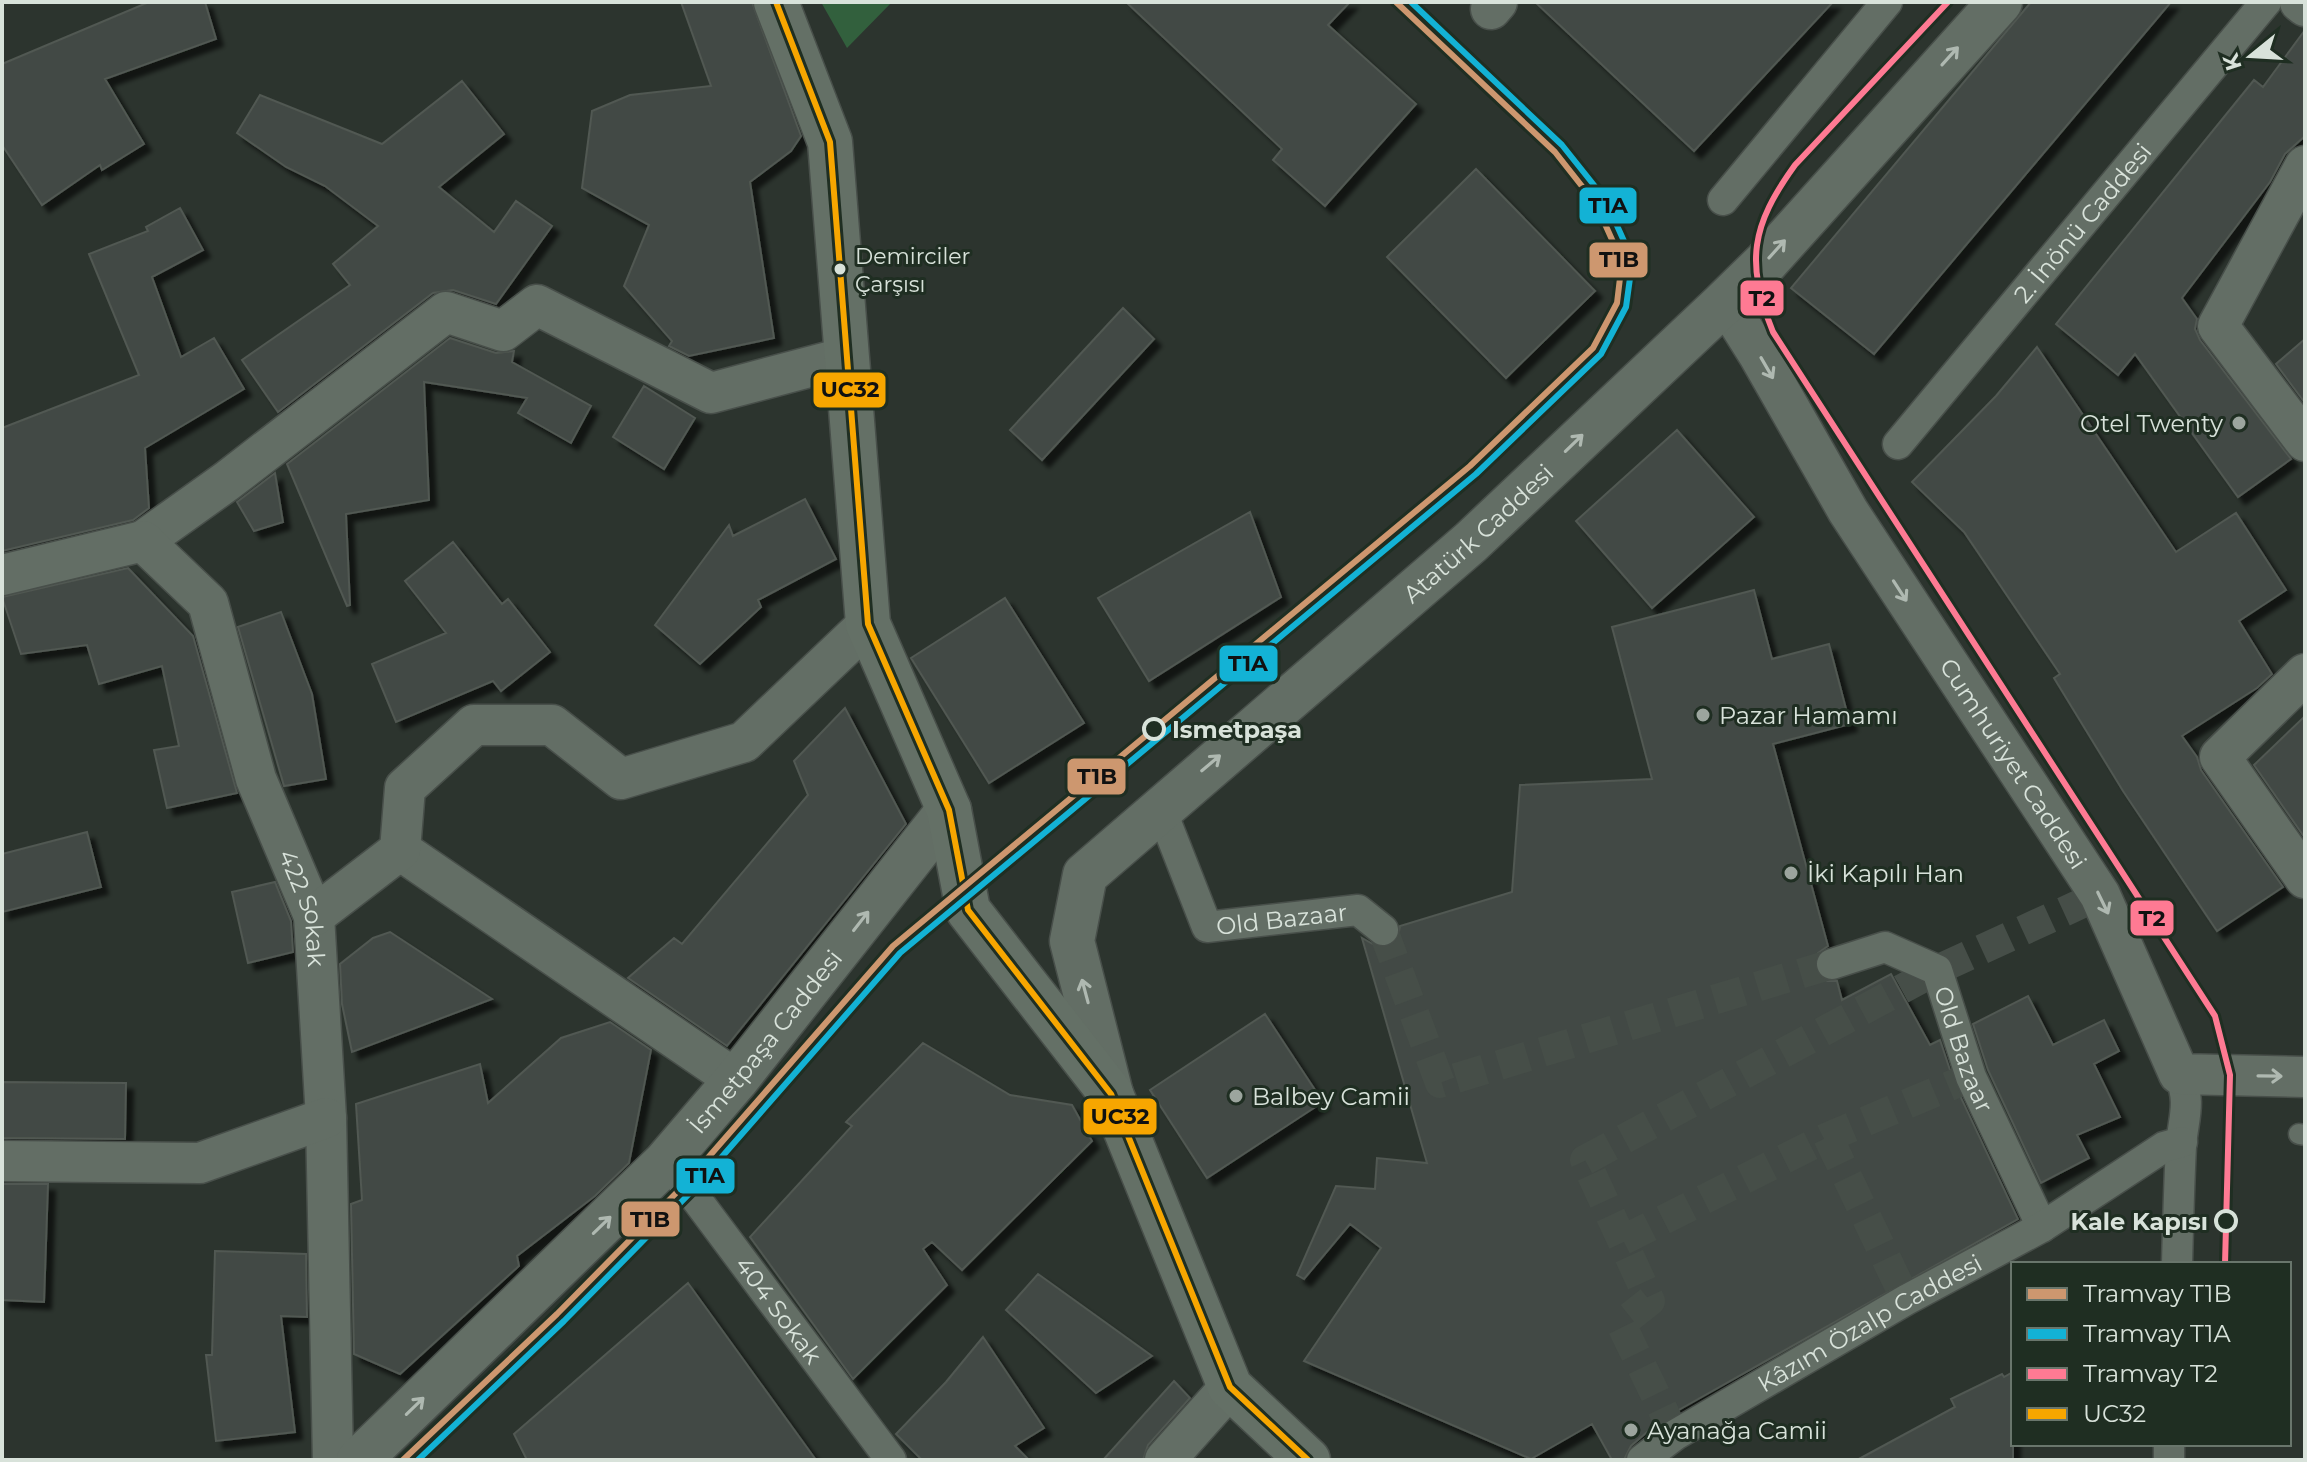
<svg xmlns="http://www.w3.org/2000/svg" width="2307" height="1462" font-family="Montserrat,sans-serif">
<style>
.green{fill:#32603d}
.building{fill:#434a45;stroke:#515852;stroke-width:2;filter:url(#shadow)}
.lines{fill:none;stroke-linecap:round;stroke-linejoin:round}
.pedestrian-tunnel{stroke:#464e48;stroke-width:30;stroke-dasharray:30 15;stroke-linecap:butt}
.service-casing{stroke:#484f4a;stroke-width:23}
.pedestrian-casing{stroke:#484f4a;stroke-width:33}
.minor-casing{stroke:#484f4a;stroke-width:43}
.tertiary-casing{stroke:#484f4a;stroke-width:47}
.secondary-casing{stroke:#484f4a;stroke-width:47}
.service{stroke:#636e65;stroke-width:20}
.pedestrian{stroke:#636e65;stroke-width:30}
.minor{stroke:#636e65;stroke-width:40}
.tertiary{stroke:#636e65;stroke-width:44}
.secondary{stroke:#647066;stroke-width:44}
.bus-1-casing{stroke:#1f2e22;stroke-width:12}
.bus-1{stroke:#f7a600;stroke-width:6}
.tram-1-casing{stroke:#1f2e22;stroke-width:12}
.tram-2-casing{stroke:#1f2e22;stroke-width:12}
.tram-3-casing{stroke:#1f2e22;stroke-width:12}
.tram-1{stroke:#cd976f;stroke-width:6}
.tram-2{stroke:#13b2d5;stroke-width:6}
.tram-3{stroke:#fe7a93;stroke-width:6}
.oneway{stroke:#afb9b1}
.bus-dot{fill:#d8e2da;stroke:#1f2e22;stroke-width:3}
.poi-dot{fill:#9ca59e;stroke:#1f2e22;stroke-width:3}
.stop-dot{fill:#1f2e22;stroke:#d8e2da;stroke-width:4}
.labels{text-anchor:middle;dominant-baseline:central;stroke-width:6;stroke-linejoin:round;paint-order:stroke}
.bus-label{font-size:22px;fill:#d8e2da;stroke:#1f2e22;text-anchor:start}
.street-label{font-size:24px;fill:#d8e2da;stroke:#1f2e22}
.poi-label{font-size:24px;fill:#d8e2da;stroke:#1f2e22;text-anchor:start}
.stop-label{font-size:24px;font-weight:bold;fill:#d8e2da;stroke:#1f2e22;text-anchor:start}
.line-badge{stroke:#1f2e22;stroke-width:3}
.pale-badge-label{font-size:22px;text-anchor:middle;font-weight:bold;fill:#111}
</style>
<defs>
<filter id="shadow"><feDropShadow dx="7" dy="7" stdDeviation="2" flood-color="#0009"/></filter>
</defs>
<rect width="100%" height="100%" fill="#2c342e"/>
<path class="green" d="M821,2H892L847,48Z"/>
<path class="building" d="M149,2H205L216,39L105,79L144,144L102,170L100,165L42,205L2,145V64Z
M681,2H752L801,136L791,151L750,182L774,338L689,356L669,346L672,341L624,286L649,225L582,188L592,111L630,95L711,86Z
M1126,2H1350L1328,25L1416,104L1325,206L1273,160L1282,149Z
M1535,2H1833L1694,151Z
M2031,2H2171L1874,354L1791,288Z
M2305,30V136L2285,154L2270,182L2182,298L2197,319L2195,329L2200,340L2291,459L2238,497L2135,354L2118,375L2056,324L2254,80L2263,87Z
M462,81L504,134L439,187L494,232L516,201L552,226L496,304L453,290L433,293L278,412L242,360L350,285L333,264L378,226L325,186L286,167L237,133L260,95L382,144Z
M1476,169L1595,291L1506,378L1387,257Z
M180,208L203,250L152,277L181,357L214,338L244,389L145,448L149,508L133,520L2,551V428L139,375L89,254L148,231L146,227Z
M1123,308L1154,339L1042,460L1010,430Z
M450,338L496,353L514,351L512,362L591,406L571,443L518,413L527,398L424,382L429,500L346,514L350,605L347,606L287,464Z
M2305,339V403L2276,364Z
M2037,347L2176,552L2236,513L2286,590L2239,621L2272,674L2257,688L2182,736L2197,757L2201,770L2283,887L2217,931L2123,791L2054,678L2060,674L1964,532L1912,482L1996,396Z
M644,386L695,418L664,469L613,437Z
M1677,430L1754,517L1652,608L1576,521Z
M275,473L283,522L254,531L237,502Z
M805,499L836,559L758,600L761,607L700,664L655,625L729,525L733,536Z
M1250,512L1281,597L1149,681L1098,598Z
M453,542L502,604L508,599L550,652L501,691L493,681L396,722L372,664L446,633L405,581Z
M128,568L193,636L237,793L167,808L154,750L179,746L162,666L99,684L87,645L21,654L2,597Z
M1754,590L1772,659L1829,644L1850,724L1773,744L1828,946L1818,953L1815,970L1827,981H1837L1842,1000L1891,974L1930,1045L1940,1040L1955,1085L2018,1219L1661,1420L1631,1446L1624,1460H1612L1592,1424L1531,1459L1304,1361L1381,1248L1350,1224L1304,1279L1297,1275L1336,1186L1375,1189L1377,1158L1427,1163L1362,938L1380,948L1389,947L1397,941L1400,926L1512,892L1520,785L1652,779L1612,627Z
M1005,598L1084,723L989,783L911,658Z
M281,612L312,694L326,779L284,786L238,627Z
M845,708L906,824L727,1046L628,978L674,938L682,944L808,795L794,761Z
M2305,716V838L2254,765Z
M87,832L101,887L2,912V854Z
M275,882L291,921L293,952L248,963L232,892Z
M390,932L492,999L352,1052L342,1004L340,964L373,938Z
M2028,996L2053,1045L2104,1020L2119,1051L2094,1064L2120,1117L2077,1135L2089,1158L2041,1183L1988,1070L1973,1024Z
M1265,1014L1323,1102L1207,1178L1150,1090Z
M610,1022L651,1050L629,1163L595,1196L517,1256L519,1266L400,1374L354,1354L351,1204L362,1200L356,1104L480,1064L488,1103L561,1038Z
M923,1043L1010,1095L1072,1105L1092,1141L962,1270L932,1242L923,1249L947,1285L853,1379L750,1237L852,1126L846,1122Z
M2,1082L126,1083L125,1139L2,1138Z
M2,1184H48L44,1302L2,1300Z
M215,1251L306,1254L307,1317L281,1316L295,1432L216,1441L206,1355H212Z
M1038,1274L1152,1356L1096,1393L1006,1310Z
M688,1283L816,1460H527L514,1434Z
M983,1337L1044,1428L1015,1446L1029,1460H922L896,1434L946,1382Z
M2013,1372V1460H1857L1955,1407L1951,1399L2002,1374L2004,1377Z
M1174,1381L1190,1398L1148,1445L1143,1460H1103Z"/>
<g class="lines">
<path class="pedestrian-tunnel" d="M1383,930L1440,1083L1832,964
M1828,1137L1906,1300
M1623,1240L1828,1137L1971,1077
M1675,1435L1621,1324L1650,1301L1585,1160L1937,970L2100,895"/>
<g class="service-casing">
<path id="service" d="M2299,1134L2305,1135"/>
</g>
<g class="pedestrian-casing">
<g id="pedestrian">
<path d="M1723,200L1887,2"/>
<path id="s1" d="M1898,444L2266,2"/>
<path id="s2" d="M1160,807L1207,927L1358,910L1383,930"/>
<path id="s3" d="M1832,964L1885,947L1937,970L1971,1077L2042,1227"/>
<path id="s4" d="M665,1163L685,1184L891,1460"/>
<path d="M2177,1264C2178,1225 2179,1185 2181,1146C2183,1119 2192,1102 2179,1074"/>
<path id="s5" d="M1642,1460L1675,1435L1906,1300L2042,1227L2164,1147L2182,1142"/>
<path d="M2169,1460V1444"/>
</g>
</g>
<g class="minor-casing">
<g id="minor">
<path d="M2300,2L2305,6"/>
<path d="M1491,9L1497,2"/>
<path d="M2305,166L2218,326L2305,441"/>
<path id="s6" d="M1722,305L1737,320L1759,355L1848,511L2100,895L2179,1074L2305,1077"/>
<path d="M143,541L227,481L446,312L503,331L537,305L711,393L847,357"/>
<path id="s7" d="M2,575L143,541L208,603L256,779L314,916L326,1118L333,1460"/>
<path d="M2305,674L2220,757L2305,878"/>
<path d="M400,850L736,1080"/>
<path d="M314,916L400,850L405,788L474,725H552L621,779L744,742L868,624"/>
<path d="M2,1161L200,1163L326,1118"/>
<path d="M1165,1460L1230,1387"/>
</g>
</g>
<g class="tertiary-casing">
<g id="tertiary">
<path id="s8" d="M1111,1094L1072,941L1085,875L1471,542L1722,305L1766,262L2000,2"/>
<path id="s9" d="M359,1460L665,1163L736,1080L949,810"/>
</g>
</g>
<g class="secondary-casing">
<path id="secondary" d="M776,2L830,142L868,624L949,810L968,910L1111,1094L1230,1387L1308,1460"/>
</g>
<use href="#service" class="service"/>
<use href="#pedestrian" class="pedestrian"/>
<use href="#minor" class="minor"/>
<use href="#tertiary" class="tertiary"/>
<use href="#secondary" class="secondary"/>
<g class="bus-1-casing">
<path id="bus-1" d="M776,2L830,142L868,624L949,810L968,910L1111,1094L1230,1387L1308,1460"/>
</g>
<use href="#bus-1" class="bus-1"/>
<g class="tram-1-casing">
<path id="tram-1" d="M403,1460L557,1314L685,1184L893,946L1470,466L1593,348L1617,303L1620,278L1618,253L1596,204L1555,152L1396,2"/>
</g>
<g class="tram-2-casing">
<path id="tram-2" d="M418,1460L564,1321L692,1191L900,953L1476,474L1601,354L1626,307L1630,278L1628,250L1605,199L1562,145L1411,2"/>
</g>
<g class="tram-3-casing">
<path id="tram-3" d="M1948,2L1795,165C1751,226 1745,262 1773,332L2215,1016L2230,1075L2225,1264"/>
</g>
<use href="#tram-1" class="tram-1"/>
<use href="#tram-2" class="tram-2"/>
<use href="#tram-3" class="tram-3"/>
</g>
<defs><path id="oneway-shaft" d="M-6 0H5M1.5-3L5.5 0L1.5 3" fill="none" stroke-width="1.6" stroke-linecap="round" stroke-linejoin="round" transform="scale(2)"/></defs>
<g class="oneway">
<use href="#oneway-shaft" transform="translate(1950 56) rotate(-48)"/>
<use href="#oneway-shaft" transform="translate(1777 249) rotate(-48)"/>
<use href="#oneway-shaft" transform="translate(1767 368) rotate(60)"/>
<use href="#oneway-shaft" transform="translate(1574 443) rotate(-44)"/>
<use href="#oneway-shaft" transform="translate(1900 591) rotate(57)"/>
<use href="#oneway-shaft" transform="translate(1211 763) rotate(-40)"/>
<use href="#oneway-shaft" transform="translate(2103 903) rotate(64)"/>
<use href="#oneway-shaft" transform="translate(861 921) rotate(-52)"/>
<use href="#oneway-shaft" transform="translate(1085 991) rotate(-105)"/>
<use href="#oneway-shaft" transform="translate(2270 1076) rotate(1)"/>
<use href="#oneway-shaft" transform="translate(602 1225) rotate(-44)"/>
<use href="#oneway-shaft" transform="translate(415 1406) rotate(-44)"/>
</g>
<circle class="bus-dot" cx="840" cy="269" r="7"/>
<g class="poi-dot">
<circle cx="2239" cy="423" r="8"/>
<circle cx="1703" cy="715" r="8"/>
<circle cx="1791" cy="873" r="8"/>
<circle cx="1236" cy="1096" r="8"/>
<circle cx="1631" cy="1430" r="8"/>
</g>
<g class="stop-dot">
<circle cx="1154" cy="729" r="10"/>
<circle cx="2226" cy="1221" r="10"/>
</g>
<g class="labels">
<g class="bus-label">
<text x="855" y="256">Demirciler<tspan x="855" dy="28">Çarşısı</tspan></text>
</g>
<g class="street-label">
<text stroke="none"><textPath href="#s1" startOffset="288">2. İnönü Caddesi</textPath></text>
<text stroke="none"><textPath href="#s8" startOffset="746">Atatürk Caddesi</textPath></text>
<text stroke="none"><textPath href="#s6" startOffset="544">Cumhuriyet Caddesi</textPath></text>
<text stroke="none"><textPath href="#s7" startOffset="556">422 Sokak</textPath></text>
<text stroke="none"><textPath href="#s2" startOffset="204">Old Bazaar</textPath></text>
<text stroke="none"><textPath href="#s9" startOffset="584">İsmetpaşa Caddesi</textPath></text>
<text stroke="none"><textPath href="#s3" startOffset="196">Old Bazaar</textPath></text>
<text stroke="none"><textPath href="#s4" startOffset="186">404 Sokak</textPath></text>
<text stroke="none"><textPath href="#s5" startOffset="266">Kâzım Özalp Caddesi</textPath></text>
</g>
<g class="poi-label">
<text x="2223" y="423" text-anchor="end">Otel Twenty</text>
<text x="1719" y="715">Pazar Hamamı</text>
<text x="1807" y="873">İki Kapılı Han</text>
<text x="1252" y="1096">Balbey Camii</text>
<text x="1647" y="1430">Ayanağa Camii</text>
</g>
<g class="stop-label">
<text x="1172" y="729">Ismetpaşa</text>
<text x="2208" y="1221" text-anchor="end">Kale Kapısı</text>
</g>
</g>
<g class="line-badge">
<rect x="1578" y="186" width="60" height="39" rx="8" fill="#13b2d5"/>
<rect x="1588" y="241" width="61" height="38" rx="8" fill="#cd976f"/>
<rect x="1739" y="279" width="46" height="38" rx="8" fill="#fe7a93"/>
<rect x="812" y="371" width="75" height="38" rx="8" fill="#f7a600"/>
<rect x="1218" y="644" width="61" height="39" rx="8" fill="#13b2d5"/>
<rect x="1066" y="757" width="61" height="39" rx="8" fill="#cd976f"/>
<rect x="2129" y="899" width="46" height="38" rx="8" fill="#fe7a93"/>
<rect x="1082" y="1097" width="76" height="39" rx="8" fill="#f7a600"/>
<rect x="675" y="1157" width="61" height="38" rx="8" fill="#13b2d5"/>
<rect x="620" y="1200" width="61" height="38" rx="8" fill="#cd976f"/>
</g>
<g class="pale-badge-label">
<text x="1608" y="213">T1A</text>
<text x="1619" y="267">T1B</text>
<text x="1762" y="306">T2</text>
<text x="850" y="397">UC32</text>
<text x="1248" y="671">T1A</text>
<text x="1097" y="784">T1B</text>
<text x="2152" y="926">T2</text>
<text x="1120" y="1124">UC32</text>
<text x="705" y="1183">T1A</text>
<text x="650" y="1227">T1B</text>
</g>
<rect width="2307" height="1462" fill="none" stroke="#d8e2da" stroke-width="8"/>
<rect x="2011" y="1262" width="280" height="184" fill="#1f2e22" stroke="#69766c" stroke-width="2"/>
<rect x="2027" y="1288" width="40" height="12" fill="#cd976f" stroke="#69766c" stroke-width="2"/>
<text x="2083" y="1302" font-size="24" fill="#d8e2da">Tramvay T1B</text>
<rect x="2027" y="1328" width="40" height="12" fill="#13b2d5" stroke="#69766c" stroke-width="2"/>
<text x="2083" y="1342" font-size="24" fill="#d8e2da">Tramvay T1A</text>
<rect x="2027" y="1368" width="40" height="12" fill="#fe7a93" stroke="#69766c" stroke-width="2"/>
<text x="2083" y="1382" font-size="24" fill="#d8e2da">Tramvay T2</text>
<rect x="2027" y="1408" width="40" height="12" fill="#f7a600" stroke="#69766c" stroke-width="2"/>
<text x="2083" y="1422" font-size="24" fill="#d8e2da">UC32</text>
<g transform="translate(2251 56) rotate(252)" stroke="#1f2e22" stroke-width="6" paint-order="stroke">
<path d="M0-6L14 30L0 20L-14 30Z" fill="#d8e2da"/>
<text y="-12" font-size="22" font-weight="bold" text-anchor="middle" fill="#d8e2da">K</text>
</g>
</svg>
